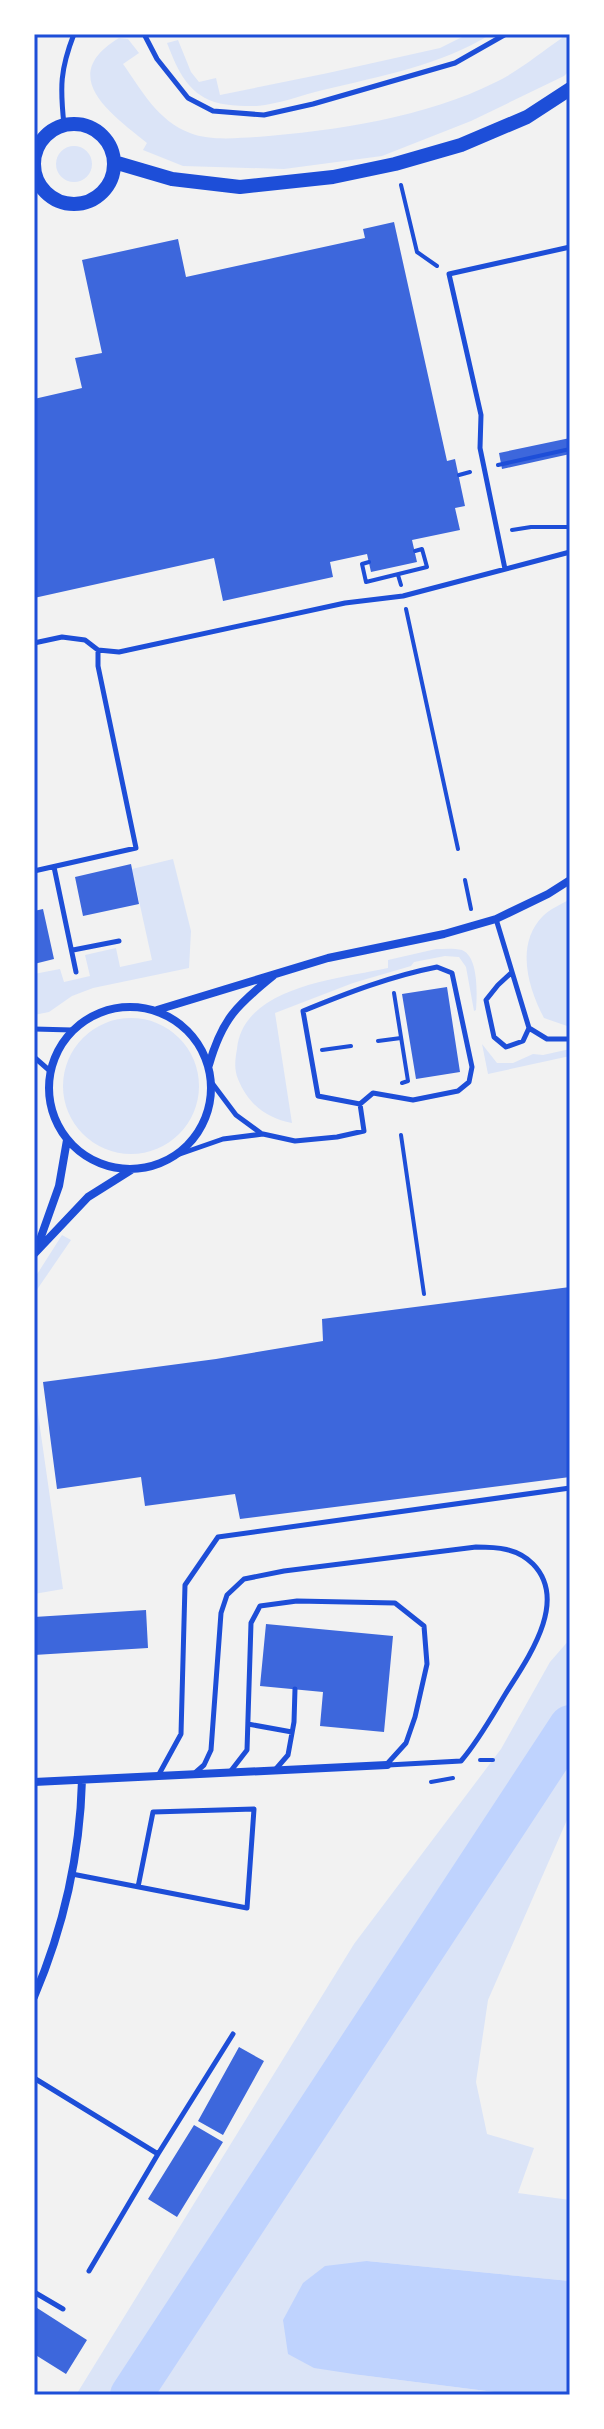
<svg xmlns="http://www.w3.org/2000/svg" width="604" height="2429" font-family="Signika,sans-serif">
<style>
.green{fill:#dbe4f7}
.water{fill:#bfd3fe}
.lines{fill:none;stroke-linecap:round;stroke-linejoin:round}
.river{stroke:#bfd3fe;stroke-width:42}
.building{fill:#3d67dc}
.path{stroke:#1d4ed8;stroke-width:4}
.service{stroke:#1d4ed8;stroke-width:5}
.minor{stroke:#1d4ed8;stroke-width:8}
.secondary{stroke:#1d4ed8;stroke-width:14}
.neatline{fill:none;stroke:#1d4ed8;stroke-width:3}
</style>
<rect width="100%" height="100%" fill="#f2f2f2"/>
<path class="green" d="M468,34H491C440,66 380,76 323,90C302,95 279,104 257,106C243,106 223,106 209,100C185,89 176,66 167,43L178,40L191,72L199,82L216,78L220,95L328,73L440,48Z
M559,34H570V70L564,76L471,121L382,156L284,169L183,166L143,150L147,143C111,114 56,76 119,38L128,39L139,53L123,64C142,91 158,121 190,133C210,141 237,138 257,137C334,131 427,117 496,82C519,71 540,53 562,38Z
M56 164a18 18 0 1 1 36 0a18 18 0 1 1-36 0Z
M173,859L191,931L189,968L93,988L72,996L49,1012L34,1015V974L60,969L64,982L90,976L85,955L116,948L120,967L152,960L132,869Z
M570,899V1027L544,1018C528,988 515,944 543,916C550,909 562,904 570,899Z
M436,949C444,949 454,948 462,950C479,957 477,995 476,1010L474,1011L466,967L459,957L445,956L414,962L411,966L353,983L275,1013L292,1123C266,1118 248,1104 238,1079C234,1069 235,1060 237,1049C243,986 339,979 388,968V960Z
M63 1086a68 68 0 1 1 136 0a68 68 0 1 1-136 0Z
M482,1044L497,1063H513L533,1054L543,1055L570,1049V1056L488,1074Z
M62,1235L71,1240L34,1294V1279Z
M34,1386L63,1589L34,1594Z
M570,1639V1750L533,1753L118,2395H76L354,1944L501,1749L550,1662Z
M557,1761H570V1813L488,2000L476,2082L487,2134L534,2148L518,2193L570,2200V2281L367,2261L360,2375L518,2395H138Z"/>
<path class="water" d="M367,2261L570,2281V2395H518L360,2375L314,2368L288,2354L283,2320L303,2283L325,2266Z"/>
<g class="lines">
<path class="river" d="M131,2395L570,1726"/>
</g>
<path class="building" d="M394,222L447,461L455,459L465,506L455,508L460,530L412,540L417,562L371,572L367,554L330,562L333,577L223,601L214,558L34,598V399L82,388L75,358L102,353L82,260L178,239L186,277L365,238L363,229Z
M570,438V454L502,469L499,453Z
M131,864L139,904L83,916L75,877Z
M43,909L54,959L34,964V911Z
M447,987L460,1072L416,1079L402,994Z
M570,1287V1477L240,1519L235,1494L145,1506L141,1477L57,1489L43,1382L216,1359L323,1341L322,1319Z
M146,1610L148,1648L34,1655V1617Z
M266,1624L393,1636L384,1732L320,1726L323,1692L260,1686Z
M239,2047L264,2061L223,2135L198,2121Z
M194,2125L223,2142L177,2217L148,2199Z
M34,2306L87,2340L66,2374L34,2354Z"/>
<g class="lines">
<path class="path" d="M401,185L417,252L437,266
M498,465L570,449
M459,475L470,472
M512,530L531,527H570
M369,562L362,564L366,582L427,567L422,549L415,551
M398,575L401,585
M406,609L458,849
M465,880L471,909
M394,993L408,1081L402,1083
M378,1041L401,1038
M322,1050L351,1046
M401,1135L424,1294
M480,1760H493
M431,1782L453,1778"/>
<path class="service" d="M144,34L157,59L188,98L213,111L264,115L313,104L455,63L506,34
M64,125C60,87 60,70 74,34
M505,569L480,448L481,415L449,274L570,247
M34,643L62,637L85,640L98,650L119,652L345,603L403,596L570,552
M54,867L76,972
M34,871L136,848L98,666V650
M496,919L529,1028L547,1039H570
M73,950L119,941
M437,967L452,973L472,1067L469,1082L458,1091L413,1100L373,1093L360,1104L318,1096L303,1011C347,993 391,976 437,967Z
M511,973L498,985L486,1000L494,1037L506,1047L523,1041L529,1028
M34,1029L72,1030
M34,1057L50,1071
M212,1083L236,1115L262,1134
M177,1155L223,1139L263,1134L295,1141L337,1137L364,1131L360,1104
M248,1724L292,1732
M275,1770L288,1755L294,1722L295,1689
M196,1772L204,1765L211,1750L221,1613L227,1595L244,1579L284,1571L476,1547C497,1547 517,1548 533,1564C569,1601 528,1658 506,1693C492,1716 479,1740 461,1761L388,1765
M230,1772L247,1750L251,1623L260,1606L297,1601L395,1603L424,1626L427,1664L415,1717L406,1743L387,1764
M158,1776L181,1734L185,1585L218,1537L570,1488
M72,1874L247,1908L254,1809L153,1812L138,1887
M34,2078L158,2154
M89,2271L158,2154L233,2034
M34,2292L63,2309"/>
<path class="minor" d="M49 1088a81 81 0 1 1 162 0a81 81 0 1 1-162 0Z
M157,1010L328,958L444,934L496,919L548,894L570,880
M209,1065C222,1019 237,1005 273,976
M37,1248L59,1186L67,1140
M34,1254L88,1197L131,1170
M34,1782L387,1765
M34,1997C63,1929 80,1854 82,1780"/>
<path class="secondary" d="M34 164a40 40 0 1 1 80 0a40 40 0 1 1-80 0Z
M114,162L172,179L240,187L333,177L395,164L461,145L527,117L570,89"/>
</g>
<rect width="604" height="2429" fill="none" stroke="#ffffff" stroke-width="72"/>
<rect x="36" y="36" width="532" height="2357" class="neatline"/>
</svg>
